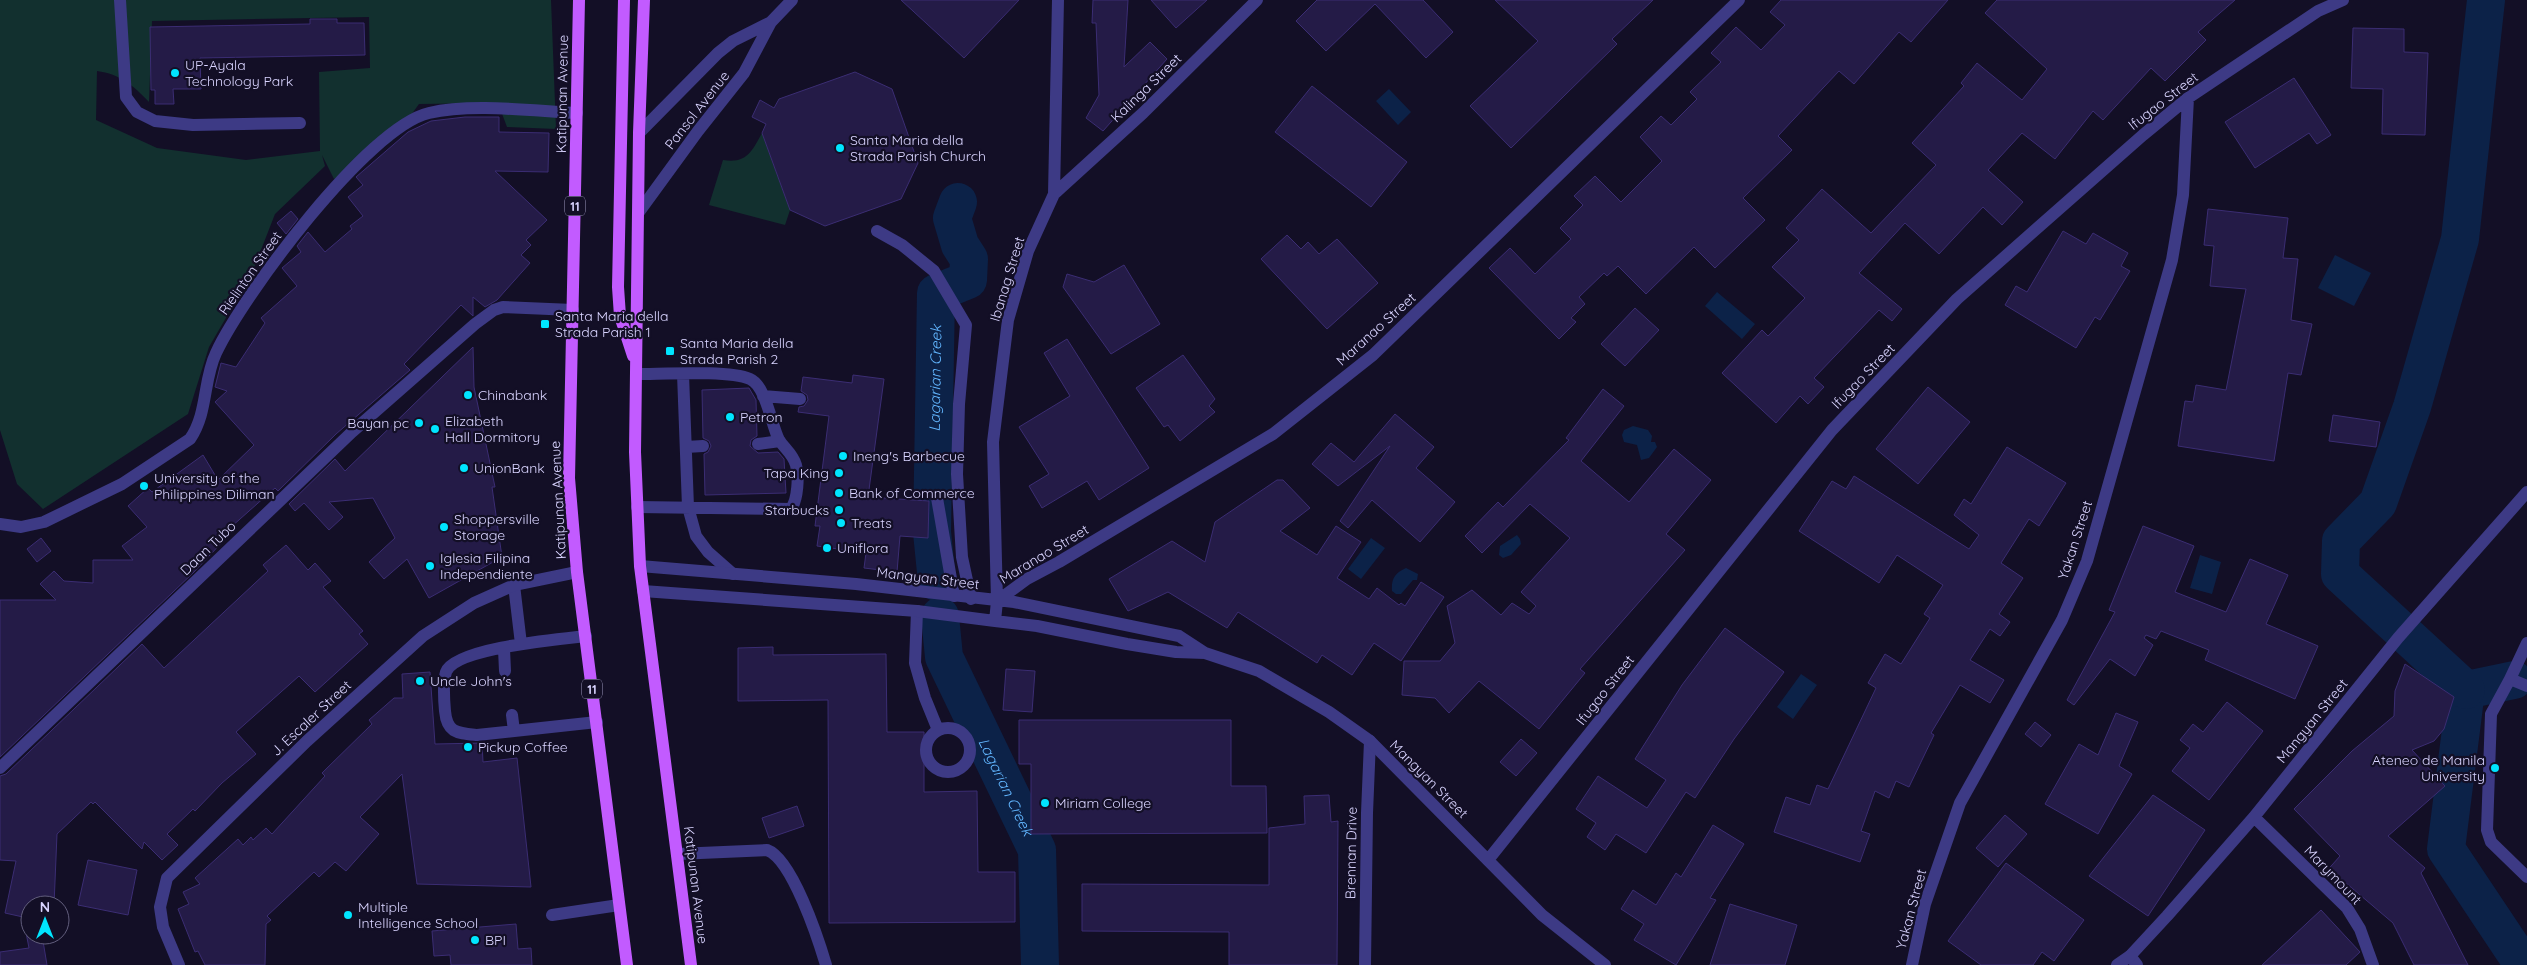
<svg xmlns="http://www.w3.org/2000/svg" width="2527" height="965" font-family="Quicksand,sans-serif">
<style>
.green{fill:#12302f;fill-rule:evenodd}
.water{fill:#0c2248}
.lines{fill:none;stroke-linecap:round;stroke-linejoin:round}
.river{stroke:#0c2248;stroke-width:38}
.building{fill:#241b47;stroke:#3b2d73}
.service{stroke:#3d3a85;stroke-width:12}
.pedestrian{stroke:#3d3a85;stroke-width:12}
.minor{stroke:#3d3a85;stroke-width:12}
.primary{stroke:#c25bff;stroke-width:12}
.poi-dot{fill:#00e5ff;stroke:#130f26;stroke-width:2}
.labels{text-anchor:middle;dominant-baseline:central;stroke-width:4.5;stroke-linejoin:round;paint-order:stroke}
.shield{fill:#130f26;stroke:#9e99be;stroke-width:1}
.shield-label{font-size:12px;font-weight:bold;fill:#d9d4ff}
.poi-label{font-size:14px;fill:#d9d4ff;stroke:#130f26;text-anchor:start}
.street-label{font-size:14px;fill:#d9d4ff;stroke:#130f26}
.water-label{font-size:15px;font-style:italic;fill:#62b6ff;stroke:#130f26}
</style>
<rect width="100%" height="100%" fill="#130f26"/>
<path class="green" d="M0,0H551L556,129L507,127L498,103L419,104L392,141L334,179L322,155L325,166L275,214L252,273L209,347L188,414L43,509L17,484L0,430ZM369,17L370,68L319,72L320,151L246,160L157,148L96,120L97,71C120,74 134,86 149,102L152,21Z
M762,133L790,210L785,225L709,205L723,160C747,164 752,151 762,133Z"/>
<path class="water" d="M1389,89L1411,112L1398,125L1376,101Z
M2335,255L2371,273L2354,306L2318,288Z
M1717,292L1755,324L1742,339L1705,306Z
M1633,426L1648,430L1652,436L1651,442H1655L1657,447L1649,458L1641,460L1637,445L1624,442L1622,435L1624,430Z
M1517,535L1520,539L1521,544L1511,555L1503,558L1499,555L1500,546Z
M1371,538L1385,548L1361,579L1348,569Z
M2200,555L2221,562L2212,594L2190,588Z
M1406,568L1418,574L1417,580H1413L1401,594H1396L1392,591C1391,579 1395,573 1406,568Z
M1801,674L1817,685L1793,719L1777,707Z"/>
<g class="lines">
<g class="river">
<path id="s1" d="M937,582L932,532L936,293L968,280L969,259L960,245L952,218L958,202"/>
<path id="s2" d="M940,616L944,657L1037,850L1040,965"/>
<path d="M2514,680L2466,690L2446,849L2520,960L2521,965"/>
<path d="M2466,690L2340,574L2341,541L2378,503L2412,407L2460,239L2486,0"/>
</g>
</g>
<path class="building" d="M901,0H1019L964,58Z
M1093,0H1128L1124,67L1150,42L1167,59L1103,131L1086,118L1099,95L1096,23H1092Z
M1151,0H1207L1176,28Z
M1317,0H1423L1453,32L1426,58L1375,4L1326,51L1296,21Z
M1495,0H1653L1612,39L1617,44L1511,148L1470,106L1538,41Z
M1781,0H1948L1911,42L1899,32L1854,84L1839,71L1778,136L1792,150L1743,198L1765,220L1715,268L1694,247L1646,294L1618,266L1607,276L1604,273L1579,297L1585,304L1571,318L1576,322L1559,339L1489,268L1510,248L1535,274L1571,239L1560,228L1583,205L1574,196L1595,176L1621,202L1662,161L1640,137L1661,116L1671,125L1697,99L1690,92L1721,62L1711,53L1736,27L1761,50L1785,25L1770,12Z
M1997,0H2235L2198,32L2206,40L2165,81L2151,68L2103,120L2093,111L2055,159L2022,133L1988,170L2023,202L2002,225L1983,207L1939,254L1905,223L1859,273L1902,309L1892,321L1879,310L1814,378L1824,387L1808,404L1800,396L1776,423L1722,373L1762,330L1768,336L1805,298L1772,267L1799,240L1786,228L1822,189L1871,233L1936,165L1912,143L1964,86L1961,83L1977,63L2022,100L2047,69L1985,13Z
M310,19H337V23H364L365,55L200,58L201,89H173L174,104H155V90H151L150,27L310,24Z
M2353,28L2404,29V52L2428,53L2425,135L2382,134L2383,89L2351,88Z
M855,72L892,89L918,163L901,199L825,226L790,210L762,133L766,124L752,117L760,100L774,108L779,99Z
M2294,78L2331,135L2317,144L2309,133L2255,168L2225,122Z
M1312,86L1407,162L1371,207L1275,132Z
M465,117H499V132L549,133L548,172L495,171L547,220L526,240L531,245L521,255L530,263L497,300L485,307L473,297V316L461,305L404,364L410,370L336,434L278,491L275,488L222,535L226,538L194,572L0,757V600H56L40,584L54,571L64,581L93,583V560H133L122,546L147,527L128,506L148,488L152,492L203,455L218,480L254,445L215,402L227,391L215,387L221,363L236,367L265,323L261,318L297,286L282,268L301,252L297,246L308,232L325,252L352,229L350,226L363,216L348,197L363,185L356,177L408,132L431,121Z
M2208,209L2288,218L2283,258L2298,259L2291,320L2312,324L2301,375L2288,373L2274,461L2178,446L2185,401L2193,402L2196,385L2226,390L2246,289L2210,286L2214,246L2204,245Z
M291,211L298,219L286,234L277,223Z
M2063,231L2086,244L2093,233L2128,253L2121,266L2130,271L2100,320L2095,317L2076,348L2005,305L2016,286L2027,292Z
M1287,235L1301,249L1308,242L1319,254L1337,239L1378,283L1327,329L1261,259Z
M1124,265L1160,324L1111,354L1063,287L1067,274L1094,282Z
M1635,308L1659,330L1625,366L1601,344Z
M1067,339L1149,468L1099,500L1087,481L1042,508L1029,486L1049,474L1019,427L1070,396L1044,353Z
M473,347L474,387L495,487H492L502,557L429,598L407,559L384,579L369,562L395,538L373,498L329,502L343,517L329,530L304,503L295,511L289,504L335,459L345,471Z
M1183,355L1215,399L1209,406L1215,412L1180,441L1168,425L1164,427L1136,388Z
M853,375L884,379L868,497L929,501L928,538L900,536L897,572L864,568L866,553L817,546L820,526H815L829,416L798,412L799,407L804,406L808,400L807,395L801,391L803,377L852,383Z
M1928,387L1970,422L1918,484L1876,449Z
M749,388L756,400L757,436L751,440L750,446L758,453L778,452L784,459L786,493L705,495L704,454L708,452L711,446L709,441L703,438L702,390Z
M1603,389L1624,406L1581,461L1629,502L1674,449L1711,480L1666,534L1685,550L1580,669L1585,673L1539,729L1479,681L1449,713L1435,698L1402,695L1404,661H1440L1455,643L1447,606L1472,590L1501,615L1512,603L1529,614L1536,606L1521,592L1570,538L1530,504L1482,553L1465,536L1498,502L1503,507L1569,440L1566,438Z
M1395,414L1434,447L1416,468L1455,502L1420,542L1372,500L1348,528L1340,521L1390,446L1338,486L1312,464L1331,443L1354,462Z
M2333,415L2380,422L2376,447L2329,441Z
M2007,447L2066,483L2039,526L2029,519L2001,563L2023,578L1999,614L2010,622L2000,636L1990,629L1970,660L2004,680L1990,703L1960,685L1931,733L1934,735L1909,787L1896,781L1889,798L1875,791L1861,831L1870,834L1860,862L1774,832L1786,797L1810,805L1817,785L1828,789L1876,688L1868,683L1885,654L1901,664L1930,618L1924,614L1943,585L1897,555L1879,583L1799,531L1832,481L1846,489L1854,476L1969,549L1979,535L1954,515L1964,499L1971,504Z
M1277,480H1283L1310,508L1280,531L1317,555L1336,526L1361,542L1337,578L1369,599L1377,588L1399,605L1401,603L1405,606L1421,582L1444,597L1401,661L1374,643L1352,675L1322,655L1317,663L1238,612L1227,628L1168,592L1128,611L1109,579L1172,541L1205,562L1215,522Z
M2143,526L2194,546L2175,592L2226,612L2250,559L2288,575L2266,624L2318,646L2295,699L2205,660L2209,650L2161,631L2156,639L2146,635L2144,638L2153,645L2135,676L2110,659L2074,705L2067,700L2115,612L2109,610Z
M41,538L51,551L37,562L27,549Z
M286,545L308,570L315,563L331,581L323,587L363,631L359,634L368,644L315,692L299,676L236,732L256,754L222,783L195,811L193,809L167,834L178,845L162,860L144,842L142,849L95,802L93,804L91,802L57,834L54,905H30V935H42L47,965H0V952L29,948L23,917L5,913L16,861L0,860V776L6,774L142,644L164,668L268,571L263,565Z
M1725,628L1784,672L1734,739L1695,798L1686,792L1646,853L1616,834L1605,850L1587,837L1596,823L1576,809L1598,776L1647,808L1666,780L1635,759L1682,685Z
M773,647V655L886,654L887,732H924V792L977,791L978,872H1015V922L829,923L828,700L738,701V648Z
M2405,664L2454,697L2444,729L2434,741L2412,750L2445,786L2388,836L2425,868L2421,873L2468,965H2414L2393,923L2346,883L2340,889L2324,874L2340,856L2294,809L2352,751L2394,716L2395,691Z
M1006,669L1035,671L1032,712L1003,710Z
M430,672L435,744L482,743L483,762L517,758L531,887L417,884L402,774L360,817L379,834L346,871L335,862L319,877L314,872L267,916L271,920L266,924L265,965H205L198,951L195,952L178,909L189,904L183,892L200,884L195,878L238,839L243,845L251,837L253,840L266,828L272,834L325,776L322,773L372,724L369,720L394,698H403L402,674Z
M2227,702L2263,731L2209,800L2172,771L2190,748L2180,740L2193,724L2203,732Z
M2116,713L2138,722L2119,766L2132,774L2098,834L2045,804L2079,744L2098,755Z
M1019,720H1231V786H1266L1267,833L1031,834V764H1019Z
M2035,722L2051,735L2041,747L2025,734Z
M1521,739L1537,753L1516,776L1500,762Z
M1329,795L1331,822L1338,821L1337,965H1229V932L1082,931V884L1269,885V828L1305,824L1304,796Z
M2153,795L2205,830L2148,916L2089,876Z
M797,806L804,826L769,838L762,818Z
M2005,815L2027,834L1998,867L1976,848Z
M1713,825L1744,844L1710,898L1716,900L1676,965L1634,940L1644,924L1621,909L1633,890L1656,905L1676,873L1681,877Z
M88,860L137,870L128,915L78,905Z
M2006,863L2084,920L2054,961L2042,952L2033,965H1981L1948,941Z
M1730,904L1797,925L1785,965H1710Z
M2321,910L2360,952L2346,965H2262Z
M516,924L518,949L531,948L532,965H451L450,955L434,956L432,931Z"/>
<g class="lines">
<path class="service" d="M120,0L126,97L137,112L155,121L193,125L300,123
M636,374C663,374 729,370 750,379C766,386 771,424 779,440C785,449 793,454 796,465C799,476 798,499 791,509L637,507
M683,374L688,507L696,536L708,552L733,574
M763,396L800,399
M758,444L780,441
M686,447L703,446
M937,498L954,596
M514,585L521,644
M917,611L915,663L925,698L938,730
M586,636C560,639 455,648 446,672C443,682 444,700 445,711C447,733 457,733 477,735L597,722
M504,649L505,671
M2510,679L2527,643
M2527,686L2510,679L2491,714L2487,830L2491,842L2527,877
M512,715L514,731
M926 750a22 22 0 1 1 44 0a22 22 0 1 1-44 0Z
M677,854L767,850C792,859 818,938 826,965
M552,915L619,905
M2130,956L2137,965
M1365,965L1367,813L1370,741"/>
<path class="pedestrian" d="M877,231L902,245L934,271L966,325L959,404L957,474L962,557L971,599"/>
<path class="minor" d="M639,133L718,53L733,41L771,22
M1054,194L1143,113L1257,0
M639,212L698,131L744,73L771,22L792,0
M0,524L21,527L44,522L122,484L190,439C208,413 203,380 216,353C243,295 368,127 429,113C472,103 533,111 577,113
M640,566L856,584L1014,602L1179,636L1205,653
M643,591L917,611L995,621L1037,626L1127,644L1176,652L1205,653L1259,671L1329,712L1370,741L1542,915L1605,965
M997,601L993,442L1008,320L1028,251L1054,194L1058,0
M995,621L997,601L1027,579L1059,562L1273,434L1373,355L1739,0
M0,768L352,432L475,324L494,310L503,307L573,310
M2254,817L2347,908L2360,929L2373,965
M1488,860L1832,430L1957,299L2143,135L2188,98L2318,11L2343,0
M179,965L163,927L160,907L167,878L307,741L423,636L474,603L514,585L577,572
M1912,965L1925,904L1960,803L2062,620L2087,561L2172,260L2183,195L2188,98
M2117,965L2130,956L2167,916L2254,817L2398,638L2527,492"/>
<path class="primary" d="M579,0L569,478L577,572L627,965
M624,0L618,287L620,316L633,356
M644,0L639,133L635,452L640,566L691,965"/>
</g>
<g class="poi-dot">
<circle cx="175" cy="73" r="5"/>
<circle cx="840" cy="148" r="5"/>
<rect x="540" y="319" width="10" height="10" rx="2.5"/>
<rect x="665" y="346" width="10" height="10" rx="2.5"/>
<circle cx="468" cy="395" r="5"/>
<circle cx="730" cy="417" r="5"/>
<circle cx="419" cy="423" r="5"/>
<circle cx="435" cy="429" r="5"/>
<circle cx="843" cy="456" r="5"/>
<circle cx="464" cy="468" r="5"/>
<circle cx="839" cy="473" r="5"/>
<circle cx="144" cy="486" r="5"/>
<circle cx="839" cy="493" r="5"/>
<circle cx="839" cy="510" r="5"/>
<circle cx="841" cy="523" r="5"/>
<circle cx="444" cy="527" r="5"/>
<circle cx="827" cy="548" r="5"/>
<circle cx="430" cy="566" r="5"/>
<circle cx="420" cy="681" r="5"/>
<circle cx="468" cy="747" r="5"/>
<circle cx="2495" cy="768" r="5"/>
<circle cx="1045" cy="803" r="5"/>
<circle cx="348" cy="915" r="5"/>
<circle cx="475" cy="940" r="5"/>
</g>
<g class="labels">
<g class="shield">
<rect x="565" y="196.5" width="20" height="19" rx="4"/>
<rect x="582" y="679.5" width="20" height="19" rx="4"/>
</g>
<g class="shield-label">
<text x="575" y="206">11</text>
<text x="592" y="689">11</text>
</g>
<g class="poi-label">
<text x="185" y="65">UP-Ayala<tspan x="185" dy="16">Technology Park</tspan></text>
<text x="850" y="140">Santa Maria della<tspan x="850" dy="16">Strada Parish Church</tspan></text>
<text x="555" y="316">Santa Maria della<tspan x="555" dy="16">Strada Parish 1</tspan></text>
<text x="680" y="343">Santa Maria della<tspan x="680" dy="16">Strada Parish 2</tspan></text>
<text x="478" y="395">Chinabank</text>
<text x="740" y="417">Petron</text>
<text x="445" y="421">Elizabeth<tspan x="445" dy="16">Hall Dormitory</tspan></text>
<text x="409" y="423" text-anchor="end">Bayan pc</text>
<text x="853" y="456">Ineng's Barbecue</text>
<text x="474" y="468">UnionBank</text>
<text x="829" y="473" text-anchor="end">Tapa King</text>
<text x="154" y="478">University of the<tspan x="154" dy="16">Philippines Diliman</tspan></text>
<text x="849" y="493">Bank of Commerce</text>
<text x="829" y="510" text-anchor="end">Starbucks</text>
<text x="454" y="519">Shoppersville<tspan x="454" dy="16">Storage</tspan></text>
<text x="851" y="523">Treats</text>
<text x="837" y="548">Uniflora</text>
<text x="440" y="558">Iglesia Filipina<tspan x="440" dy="16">Independiente</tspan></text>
<text x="430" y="681">Uncle John's</text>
<text x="478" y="747">Pickup Coffee</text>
<text x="2485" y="760" text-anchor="end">Ateneo de Manila<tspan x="2485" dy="16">University</tspan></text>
<text x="1055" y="803">Miriam College</text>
<text x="358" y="907">Multiple<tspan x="358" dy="16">Intelligence School</tspan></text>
<text x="485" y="940">BPI</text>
</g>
<g class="street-label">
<text transform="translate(1146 88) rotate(-44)">Kalinga Street</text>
<text transform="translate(562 94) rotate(-89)">Katipunan Avenue</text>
<text transform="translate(2163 101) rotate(-38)">Ifugao Street</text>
<text transform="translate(697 110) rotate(-52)">Pansol Avenue</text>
<text transform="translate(250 273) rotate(-55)">Rielinton Street</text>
<text transform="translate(1007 279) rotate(-73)">Ibanag Street</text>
<text transform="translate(1376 329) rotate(-42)">Maranao Street</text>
<text transform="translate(1863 376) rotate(-46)">Ifugao Street</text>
<text transform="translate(558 500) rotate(-93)">Katipunan Avenue</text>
<text transform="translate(2075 540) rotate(-72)">Yakan Street</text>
<text transform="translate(208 548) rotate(-44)">Daan Tubo</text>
<text transform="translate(1044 554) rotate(-31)">Maranao Street</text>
<text transform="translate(928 578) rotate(7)">Mangyan Street</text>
<text transform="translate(1605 690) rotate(-52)">Ifugao Street</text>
<text transform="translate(311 718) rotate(-43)">J. Escaler Street</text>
<text transform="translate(2312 721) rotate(-51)">Mangyan Street</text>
<text transform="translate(1429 779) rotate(45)">Mangyan Street</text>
<text transform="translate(1351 853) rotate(-89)">Brennan Drive</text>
<text transform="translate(2333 875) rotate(46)">Marymount</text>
<text transform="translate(696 885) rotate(83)">Katipunan Avenue</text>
<text transform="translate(1911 909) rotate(-75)">Yakan Street</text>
</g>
<g class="water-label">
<text stroke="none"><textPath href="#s1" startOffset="204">Lagarian Creek</textPath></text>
<text stroke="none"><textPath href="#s2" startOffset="185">Lagarian Creek</textPath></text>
</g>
</g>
<g transform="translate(45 920)"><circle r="24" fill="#130f26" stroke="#625e7d"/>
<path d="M0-4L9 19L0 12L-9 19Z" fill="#00e5ff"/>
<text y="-8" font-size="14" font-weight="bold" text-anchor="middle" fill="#d9d4ff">N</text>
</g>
</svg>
